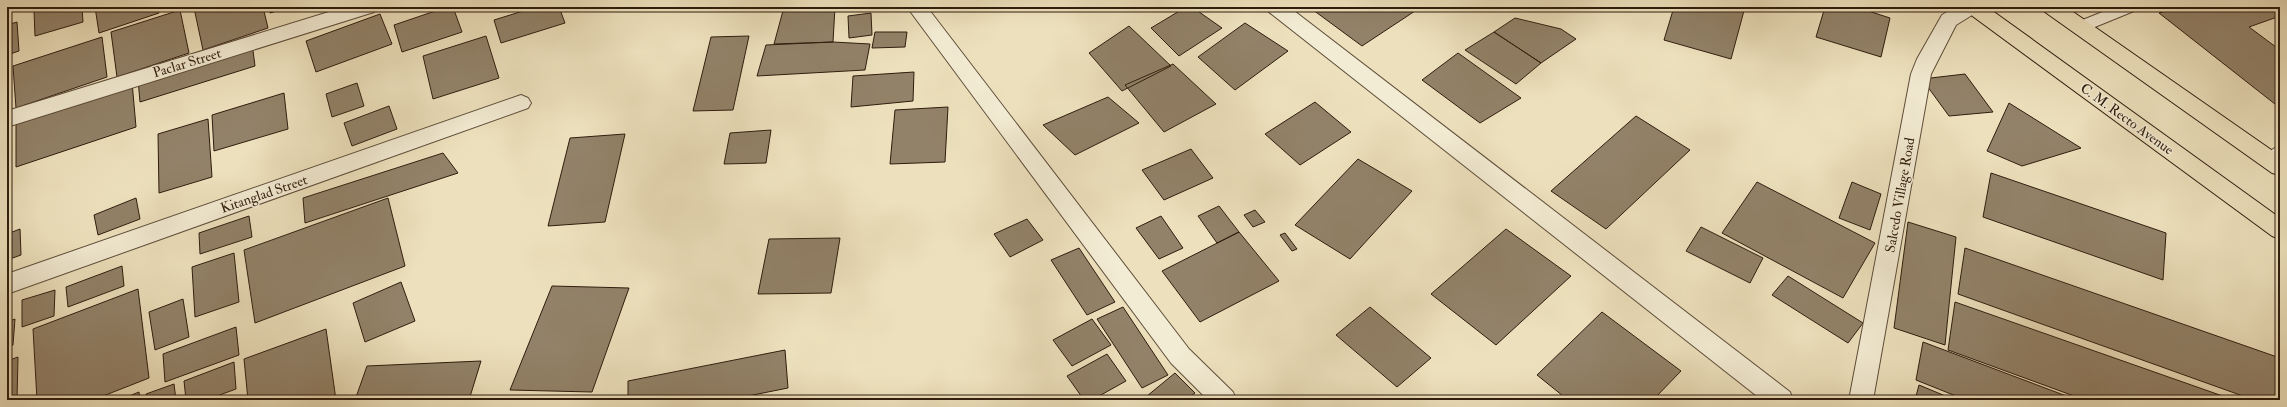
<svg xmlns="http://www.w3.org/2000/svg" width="2287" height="407" font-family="'IM FELL Double Pica',serif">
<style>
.building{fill:#928269;stroke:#2f1c0e}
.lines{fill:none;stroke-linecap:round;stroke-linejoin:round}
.lane-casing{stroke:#5e4d3a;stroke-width:2}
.street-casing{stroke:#5e4d3a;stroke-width:2}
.highway-casing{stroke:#2f1c0e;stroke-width:2}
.lane{fill:#f3ecd4;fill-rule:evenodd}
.street{fill:#f3ecd4;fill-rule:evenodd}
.highway{fill:#ede1bd;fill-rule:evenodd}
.labels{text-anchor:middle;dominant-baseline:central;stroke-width:3;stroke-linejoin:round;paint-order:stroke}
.street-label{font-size:14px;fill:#2f1c0e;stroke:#f3ecd4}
</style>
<rect width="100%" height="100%" fill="#ede1bd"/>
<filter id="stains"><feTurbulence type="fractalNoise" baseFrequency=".005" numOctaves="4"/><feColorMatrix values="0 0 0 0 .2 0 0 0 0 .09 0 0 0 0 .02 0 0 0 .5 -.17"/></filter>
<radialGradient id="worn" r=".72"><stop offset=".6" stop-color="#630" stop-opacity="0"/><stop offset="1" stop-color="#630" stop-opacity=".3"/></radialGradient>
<path class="building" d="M48,7H82L83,22L35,36L34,11Z
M95,7H158L159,13L99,33Z
M263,7L268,28L203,50L194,8Z
M270,7H291L270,13Z
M447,7H453L462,32L402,52L394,25Z
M536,7H559L565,23L501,43L494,20Z
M784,7H835L833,42L774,44Z
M1186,7H1192L1222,28L1179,56L1151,28Z
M1309,7H1421L1362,46Z
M1674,7H1745L1731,59L1664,40Z
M1825,7H1856L1890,18L1881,57L1816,37Z
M2178,7H2280V16L2249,27L2280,50V108L2159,13Z
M180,10L189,53L117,77L111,32Z
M871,13L872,35L849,38L848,16Z
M380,14L392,44L316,72L306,41Z
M1515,18L1561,29L1576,39L1541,63L1494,32Z
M17,22L19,51L7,55V25Z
M1245,23L1288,51L1235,90L1198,57Z
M1129,26L1171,66L1122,91L1089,53Z
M875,32H907L905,47L872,48Z
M1494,32L1541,63L1516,84L1465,50Z
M486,36L499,78L433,99L423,56Z
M749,36L733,110L693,111L711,37Z
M102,37L107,77L16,108L13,66Z
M833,42L870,44L865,70L757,76L766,45Z
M252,43L255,66L140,102L138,79Z
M1458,53L1521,98L1480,123L1422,80Z
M1173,64L1216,104L1164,132L1125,85Z
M914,72L913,101L851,107L853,76Z
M1965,74L1993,112L1949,116L1922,79Z
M132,82L136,127L16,167V119Z
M357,83L364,106L332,117L326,94Z
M284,93L288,129L214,151L212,115Z
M1108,97L1139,123L1075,155L1043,125Z
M1315,102L1351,132L1300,165L1265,134Z
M2009,103L2081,148L2022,166L1987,151Z
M389,106L397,129L352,146L344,123Z
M948,107L945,162L890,164L895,110Z
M1636,116L1690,150L1606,229L1551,191Z
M208,119L212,177L159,193L158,134Z
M771,130L766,163L724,164L730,133Z
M625,134L605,222L548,226L570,138Z
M1191,149L1213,178L1164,200L1142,170Z
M443,153L458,173L305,223L303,198Z
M1358,159L1412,191L1350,259L1295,225Z
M1991,173L2166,233L2163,280L1983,217Z
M1757,182L1875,243L1843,298L1722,233Z
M1852,182L1881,194L1870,230L1839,218Z
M136,198L140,219L98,235L94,215Z
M388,198L405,266L255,323L244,250Z
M1219,206L1239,232L1217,243L1198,216Z
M1255,210L1265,222L1253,227L1244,215Z
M249,216L252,237L200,254L199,233Z
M1161,216L1183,248L1159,259L1136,228Z
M1027,219L1043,240L1010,257L994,234Z
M1908,222L1956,237L1945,345L1894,328Z
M1701,227L1763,258L1750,283L1686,251Z
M20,229L21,255L7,260V234Z
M1506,229L1571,276L1496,345L1431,294Z
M1239,232L1279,281L1200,322L1162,271Z
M1285,233L1297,249L1292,251L1280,235Z
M840,238L831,293L758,294L769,239Z
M1079,248L1115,302L1087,315L1051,260Z
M1965,248L2280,358V400H2254L1958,294Z
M234,253L239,302L195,317L192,267Z
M122,266L124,286L68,307L66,287Z
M1788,276L1863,323L1848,343L1772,295Z
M401,282L415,321L365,342L353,303Z
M552,286L629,288L592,392L510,390Z
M138,289L149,378L93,400H37L33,329Z
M55,290L54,316L22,327V300Z
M183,299L189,337L155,350L149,312Z
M1955,302L2234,400H2085L1948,350Z
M1123,307L1168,375L1142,388L1097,319Z
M1370,307L1431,358L1397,387L1336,335Z
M1602,312L1681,371L1653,400H1568L1537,375Z
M15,319L13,345L7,347V322Z
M1092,319L1111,345L1072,366L1053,340Z
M236,327L239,355L165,382L163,354Z
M326,329L336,400H248L244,359Z
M1923,342L2077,400H1966L1916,380Z
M785,350L788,388L728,400H628V381Z
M1107,354L1126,381L1092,400H1084L1067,376Z
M18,357L17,400H7V361Z
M481,361L469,400H355L367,366Z
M234,362L236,389L206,400H186L184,381Z
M1175,373L1195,393L1186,400H1151L1147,396Z
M174,384L176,400H147L146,394Z
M1919,385L1955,400H1915Z
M139,392L140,400H119Z"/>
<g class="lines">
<g class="lane-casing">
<path id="lane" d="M2115,7H2136L2134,11L2085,31H2075L2072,27L2075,23Z
M2280,145V160L2269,165L2263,163L2261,159L2263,155Z"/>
</g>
<g class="street-casing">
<path id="street" d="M345,7H377L374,12L7,127V111Z
M907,7H927L1189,349L1233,392L1236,400H1208L1171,363Z
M1266,7H1289L1790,392L1793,400H1762L1269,12Z
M1955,7H1980L1977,12L1956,25L1931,74L1873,400H1849L1911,74L1917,59L1942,15Z
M521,95L528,98L531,103L528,108L7,294V274Z"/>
</g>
<g class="highway-casing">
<path id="highway" d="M1964,7H1987L2280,218V239L2272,236L1967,12Z
M2042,7H2066L2280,156V175L2272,173L2045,12Z"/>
</g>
<use href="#lane" class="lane"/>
<use href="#street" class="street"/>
<use href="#highway" class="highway"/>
</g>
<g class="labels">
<g class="street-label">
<text transform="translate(187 63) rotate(-17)">Paclar Street</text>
<text transform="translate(2127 119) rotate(36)">C. M. Recto Avenue</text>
<text transform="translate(264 194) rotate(-19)">Kitanglad Street</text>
<text transform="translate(1900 195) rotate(-80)">Salcedo Village Road</text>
</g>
</g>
<rect width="2287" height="407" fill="none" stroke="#ede1bd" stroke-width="24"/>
<rect x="8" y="8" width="2271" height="391" fill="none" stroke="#2f1c0e" stroke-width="2"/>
<rect x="12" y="12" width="2263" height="383" fill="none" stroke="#2f1c0e"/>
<rect width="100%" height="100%" filter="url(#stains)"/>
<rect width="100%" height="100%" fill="url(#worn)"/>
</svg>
